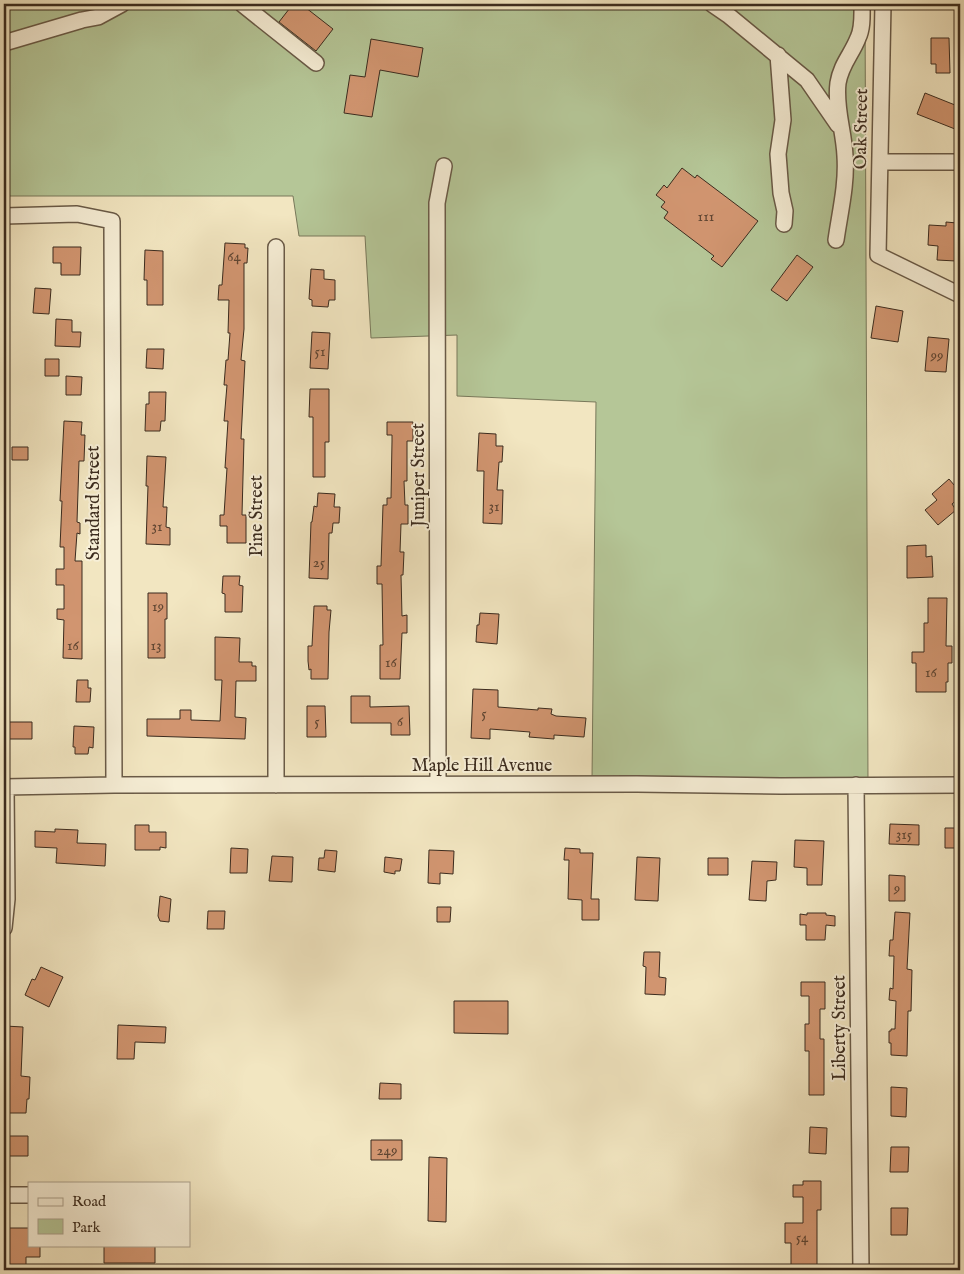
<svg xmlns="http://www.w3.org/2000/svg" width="964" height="1274" font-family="'IM FELL English',serif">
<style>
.green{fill:#b5c697;stroke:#78785a}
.building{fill:#d19570;stroke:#3b2b1e}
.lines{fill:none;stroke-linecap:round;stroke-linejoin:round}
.minor-casing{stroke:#695a47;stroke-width:18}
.minor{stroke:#f7efd7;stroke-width:15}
.labels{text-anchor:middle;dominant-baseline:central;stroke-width:4;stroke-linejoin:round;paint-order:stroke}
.number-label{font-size:15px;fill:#604632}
.street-label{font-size:18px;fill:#3b2b1e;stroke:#f7efd7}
</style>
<rect width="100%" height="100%" fill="#f2e6c1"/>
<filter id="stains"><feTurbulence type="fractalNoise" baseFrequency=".004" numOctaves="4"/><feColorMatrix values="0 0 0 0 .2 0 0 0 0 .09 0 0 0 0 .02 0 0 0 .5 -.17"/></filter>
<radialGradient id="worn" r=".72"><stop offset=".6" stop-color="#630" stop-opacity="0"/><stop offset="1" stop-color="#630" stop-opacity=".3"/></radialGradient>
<path class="green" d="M4,4H865L868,785L592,780L596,402L457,396V335L371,338L365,236H299L293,196H4Z"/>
<path class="building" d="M293,4H301L333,29L316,51L279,22Z
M931,38H949L950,73H936V64H931Z
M371,39L423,48L418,77L380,70L372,117L344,113L350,75L365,77Z
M925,93L960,107V131L917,114Z
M682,168L695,178L697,175L758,221L722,267L711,259L714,256L664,218L668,212L661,207L665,202L656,195L664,185L667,188Z
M946,222L957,223L956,261L937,260L938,246L928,245L929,225L946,226Z
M225,243L245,244V248H248L247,263H244V329L241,360L245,361L241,439H244L242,515H246V543H227V526H220V515H224L227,468H225L228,421H224L227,385H224L226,360H228L230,333H228L229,300H218L219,285H222Z
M53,247H81L80,275H61V263H53Z
M145,250L163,251V305H147V280H144Z
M797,255L813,267L787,301L771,290Z
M311,269L324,270V279L335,280V300H329L328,307L312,306V300L309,299Z
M35,288L51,289L49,314L33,313Z
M876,306L903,311L898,342L871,338Z
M56,319L72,320V332H81L80,347L55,346Z
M312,332L330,333L328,369L310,368Z
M928,337L949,339L946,372L925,371Z
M147,349H164L163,369L146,368Z
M45,359H59V376H45Z
M66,376L82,377L81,395H66Z
M310,389H329V442H325V477H313V417H309Z
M149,392H166L165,421H161L160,431H145L146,404H149Z
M64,421L82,422L81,435H85L84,461H79L77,522L80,523V534L77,533L75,561H82V659L63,658L64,620L57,619V609H64V585H56V569H64V547H60L62,501H60Z
M387,422H413V441H407V481H404L405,505H408V524H401L400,552H404L403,575H401L402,616L407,615V633H402L400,679H380V645H383L382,584H377V566H381L383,505H387V498H391L392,441V435H387Z
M479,433L496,434V446H503L502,462H499L497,490H503L502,524L483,523L484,471H477Z
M12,447H28V460H12Z
M147,456L166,457L163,507H167L166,527L170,528V545L146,544L148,486H146Z
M949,479L960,492V497L952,504L956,510L938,525L925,510L937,500L932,494Z
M318,493L335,494L334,507H340L339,523H333L332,533H329L328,579L309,578L311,522H312L314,506L317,507Z
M926,545V557L932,556L933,577L907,578V546Z
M223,576H240L239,585L243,586L242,612H225V594L222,593Z
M148,593H167V619H165V658H148Z
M928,598H947L946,646H952V663H948V682H946V692H916V663H912V652H924V623H928Z
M314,606H327V610H331L329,632L328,679H311V669L309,670L308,661V646H312Z
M480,613L499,614L497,644L476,642L477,625H479Z
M215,637L240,638L239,662H252V666H256V681H236L235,717L246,718L245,739L147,736V719H180V710H191V720L220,721L222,680H215Z
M77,680H88V688H91L90,702H76Z
M473,689L498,690V707L538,710V708L552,709L551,714L556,716L586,718L584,737L554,735V739L529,737L530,732L490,729V739L471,738Z
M351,696H370V707L409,706L410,735H391V723H351Z
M307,706H325L326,737H307Z
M4,722H32V739H9V733H4Z
M74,726L94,727L93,748L89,747L88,754H75V747H73Z
M890,824L919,825V845L889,844Z
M135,825H149V832H166V848L160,847V850H135Z
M945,828H960V848H945Z
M55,829L78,830L77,843L106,844L105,866L56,863L57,848L35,847V831L55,832Z
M795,840L824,841L822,885H807V868L794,867Z
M231,848L248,849L247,873H230Z
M565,848L580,849V853H593L591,899H599V920H582V900L568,899L569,860H564Z
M325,850L337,851L335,872L318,870L319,858H324Z
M429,850L454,851L453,874L440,873V884L428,883Z
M272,856L293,857L292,882L269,881Z
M385,857L402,859L400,871H395V874L384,872Z
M637,857L660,858L658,901L635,900Z
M708,858H728V875H708Z
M752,861L777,862L776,880L767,881L766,901L749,900Z
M889,875L905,876V901H889Z
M160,896L171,899L169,922L160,921L158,916Z
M437,907H451L450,922H437Z
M208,911H225L224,929H207Z
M895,912L910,913L907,969L912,970L911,1011H908L907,1056L891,1055V1043H889V1031H891V1029H895L896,1001L889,1000L890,988L893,989L894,956H889L890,940H893Z
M807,913H826V915L835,916V926L826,925L825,940H806V925H800V914L807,915Z
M644,952H660L659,977L666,978L665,995L645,994L646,967L643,966Z
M41,967L63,977L49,1007L25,995L32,979L35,980Z
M801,982H825V1009H820V1039H824V1095H809V1051H805V1024H809V996H801Z
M454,1001H508V1034L454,1033Z
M118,1025L166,1027L165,1043L135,1042L134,1059H117Z
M5,1026L23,1027L21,1076L30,1077L29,1099H27L26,1113H4Z
M380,1083L401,1084V1099H379Z
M891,1087L907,1088L906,1117L891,1116Z
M810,1127L827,1128L826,1154L809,1153Z
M4,1136H28V1156H4Z
M371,1140H402V1160H371Z
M891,1147H909L908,1172H890Z
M429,1157L447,1158L446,1222L428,1221Z
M803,1181H821V1210H817V1270H791V1243H785V1223H803V1197H793V1185H803Z
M891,1208H908L907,1235H891Z
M4,1228H29V1245H40V1257H26V1270H4Z
M104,1245H155V1263H104Z"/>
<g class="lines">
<g class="minor-casing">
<path id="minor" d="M242,4L316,63
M712,4L728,15L807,80L838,125
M883,4L878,255L960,295
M4,43L82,20L98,17L122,4
M778,55L783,120L778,154L781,193L785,211L784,224
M880,162H960
M4,216L77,214L112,221L114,785
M836,240C840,212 847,184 845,156C844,131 835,108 838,83C841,64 852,54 858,38C863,28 862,14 862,4
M438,784L437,203L444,166
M276,785V247
M856,785L861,1270
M4,787L114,785L637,784L781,786L960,785
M4,928L7,899L6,787
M4,1195H29"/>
</g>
<use href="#minor" class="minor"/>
</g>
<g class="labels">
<g class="number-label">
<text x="706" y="216">111</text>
<text x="234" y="256">64</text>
<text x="320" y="351">51</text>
<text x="937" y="355">99</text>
<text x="494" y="506">31</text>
<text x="157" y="526">31</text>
<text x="319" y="562">25</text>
<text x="158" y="606">19</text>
<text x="73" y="645">16</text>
<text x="156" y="645">13</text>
<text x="391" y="662">16</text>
<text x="931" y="672">16</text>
<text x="484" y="713">5</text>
<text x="317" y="721">5</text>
<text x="400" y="721">6</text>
<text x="904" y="834">315</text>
<text x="897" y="888">9</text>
<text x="387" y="1150">249</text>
<text x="802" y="1237">54</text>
</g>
<g class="street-label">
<text transform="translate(862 129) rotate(-89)">Oak Street</text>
<text transform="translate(419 475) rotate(-90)">Juniper Street</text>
<text transform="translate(94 503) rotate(-90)">Standard Street</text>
<text transform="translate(257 516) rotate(-90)">Pine Street</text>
<text x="482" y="766">Maple Hill Avenue</text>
<text transform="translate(840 1028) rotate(-90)">Liberty Street</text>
</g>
</g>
<rect width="964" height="1274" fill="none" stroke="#f2e6c1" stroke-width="20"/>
<rect x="5" y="5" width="954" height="1264" fill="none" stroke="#3b2b1e" stroke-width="2.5"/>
<rect x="10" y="10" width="944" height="1254" fill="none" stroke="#3b2b1e"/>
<rect x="28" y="1182" width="162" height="65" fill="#f7efd7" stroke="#aca18d"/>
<rect x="38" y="1198" width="25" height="8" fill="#f7efd7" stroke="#aca18d"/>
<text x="72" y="1206" font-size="15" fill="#3b2b1e">Road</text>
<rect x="38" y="1219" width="25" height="15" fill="#b5c697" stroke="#aca18d"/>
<text x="72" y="1232" font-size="15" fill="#3b2b1e">Park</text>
<rect width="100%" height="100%" filter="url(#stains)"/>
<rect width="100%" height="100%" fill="url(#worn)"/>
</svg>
